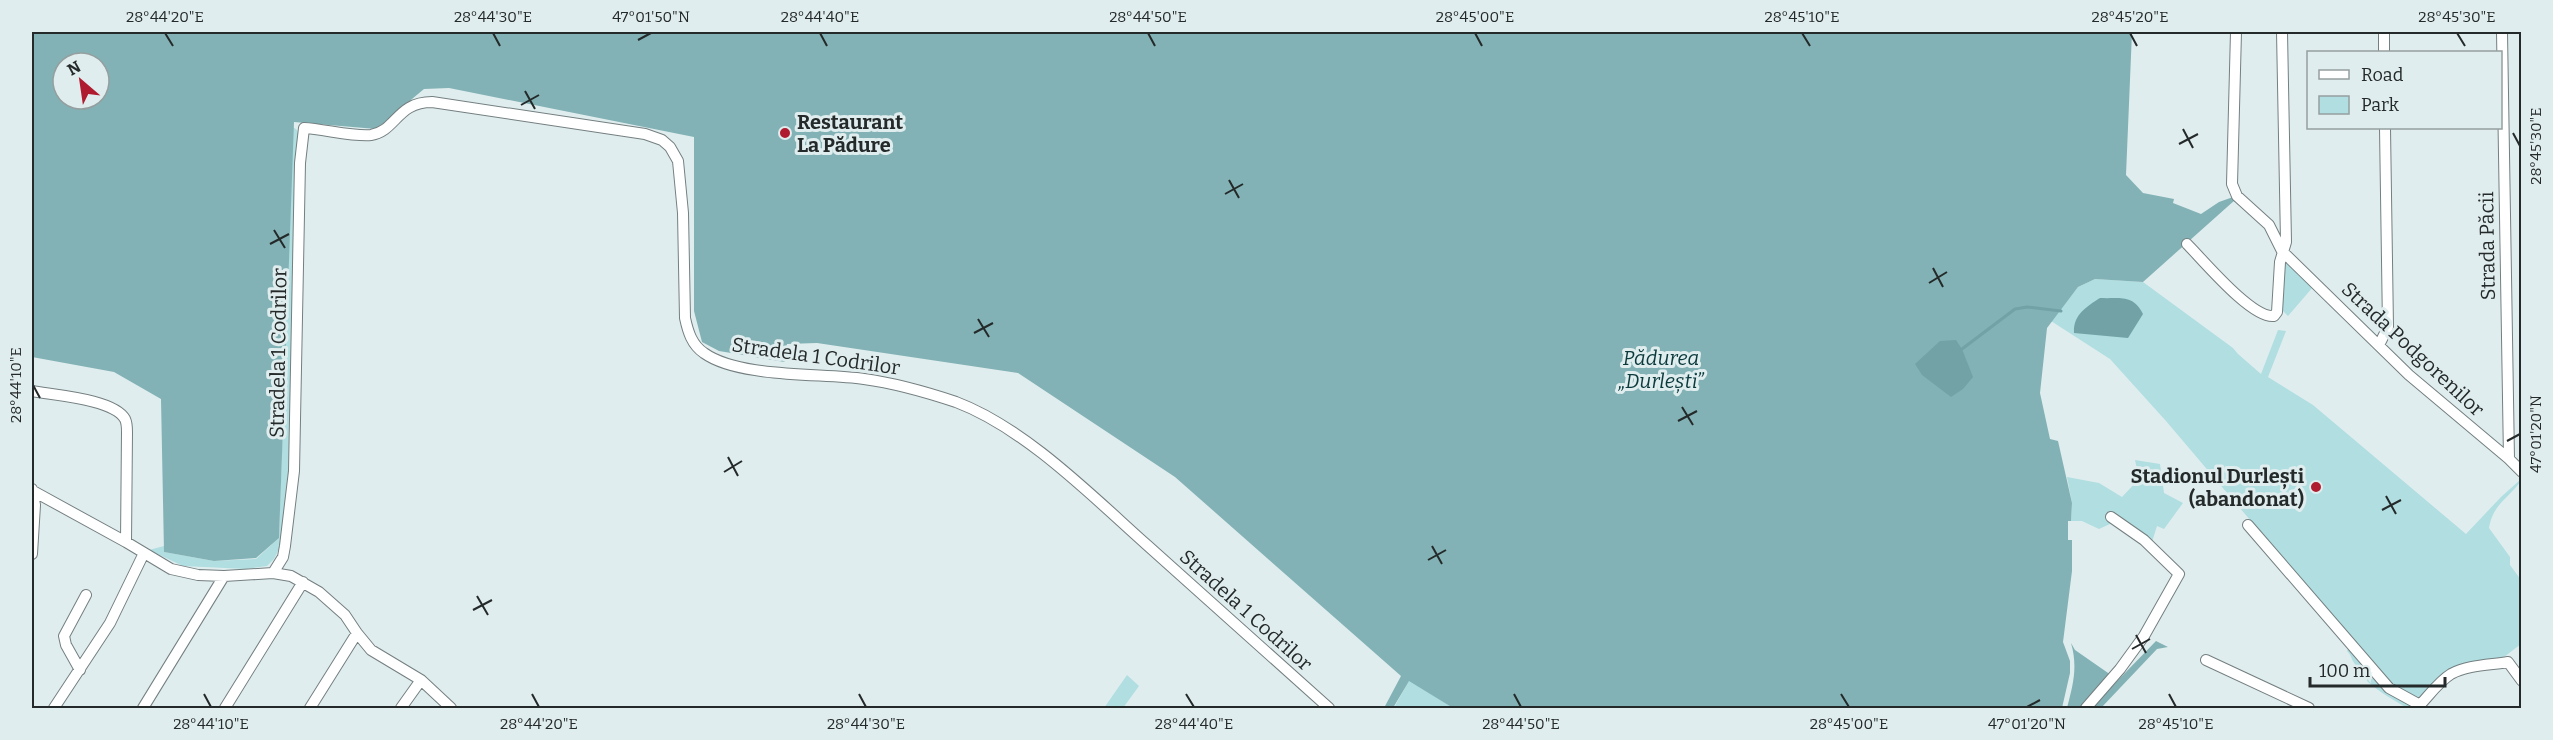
<svg xmlns="http://www.w3.org/2000/svg" width="2553" height="740" font-family="Bitter,serif">
<style>
.green{fill:#b0dee1}
.forest{fill:#82b2b5;fill-rule:evenodd}
.water{fill:#72a2a5}
.lines{fill:none;stroke-linecap:round;stroke-linejoin:round}
.stream{stroke:#72a2a5;stroke-width:3}
.minor-casing{stroke:#747f80;stroke-width:12}
.minor{stroke:#fff;stroke-width:10}
.ticks{fill:none;stroke:#242929;stroke-width:2}
.poi-dot{fill:#af1b2f;stroke:#e0edee;stroke-width:2}
.labels{text-anchor:middle;dominant-baseline:central;stroke-width:6;stroke-linejoin:round;paint-order:stroke}
.poi-label{font-size:20px;font-weight:bold;fill:#242929;stroke:#e0edee;text-anchor:start}
.street-label{font-size:20px;fill:#242929;stroke:#e0edee}
.park-label{font-size:20px;font-style:italic;fill:#0b3a3d;stroke:#e0edee}
.neatline{fill:none;stroke:#242929;stroke-width:2}
.ticks-label{font-size:15px;text-anchor:middle;fill:#242929}
</style>
<rect width="100%" height="100%" fill="#e0edee"/>
<path class="green" d="M293,127L297,130L299,137L290,481L281,545L274,559L267,566L246,569L183,566L149,550L164,546V552L214,561L256,559L279,538Z
M2286,260L2313,287L2288,316L2282,310L2283,265Z
M2095,279L2143,282L2233,348L2238,354L2261,374L2278,330L2286,331L2268,377L2313,405L2466,534L2501,497L2520,480L2521,481C2508,499 2493,504 2489,528L2510,557V565L2521,580V644L2504,657L2462,665L2418,701L2391,686L2166,421L2110,359L2051,321L2078,287Z
M2135,460L2160,464L2164,493L2183,503L2164,529L2157,526L2152,542L2112,523L2099,529L2082,521H2071L2072,503L2067,477L2099,483L2122,497L2139,479Z
M2349,647L2414,707L2407,708C2389,697 2371,688 2358,671C2353,665 2353,657 2347,651Z
M1127,675L1139,686L1123,708H1104Z
M1409,680L1453,708H1394Z"/>
<path class="forest" d="M32,32H2132L2126,175L2143,193L2174,199L2173,203L2201,214L2219,202L2233,197L2235,200L2143,282L2095,279L2078,287L2047,328L2040,393L2050,439L2058,441L2072,503L2071,521H2068V540H2072V571L2063,642L2070,661V673L2062,708H1453L1409,681L1393,708H1384L1401,676L1175,477L1018,373L817,343L787,344L785,362L719,351L702,342L694,311V137L449,88L424,89L376,129L294,122L279,538L256,558L214,561L164,552L161,399L114,372L32,357ZM63,63H99V99H63Z
M2156,641L2168,647L2157,649L2101,708H2091Z
M2071,643L2075,650L2111,675L2081,708H2067C2073,685 2078,667 2071,643Z"/>
<path class="water" d="M2100,298C2120,299 2133,294 2143,314L2128,338L2074,333C2073,315 2086,307 2100,298Z
M1956,340L1962,349L1973,377L1963,389L1951,397L1922,375L1915,364L1940,341Z"/>
<g class="lines">
<path class="stream" d="M1962,349L2015,309L2027,307L2061,311"/>
<g class="minor-casing">
<path id="minor" d="M2236,32L2232,184L2237,196L2269,225L2282,251L2409,375L2509,459L2522,472
M2384,32V52
M2502,32L2509,459
M2187,244C2203,260 2252,319 2274,316L2277,312L2280,262L2286,242L2282,32
M2379,345L2388,327L2385,128
M32,391C53,395 114,399 125,419C127,423 127,428 127,432L126,542
M33,491L126,542L171,569L198,575L224,576L273,573L283,557L285,546L294,471L300,163L304,128C323,129 355,137 371,135C396,131 397,102 432,102L645,134L662,140L670,147L678,161L683,213L685,318C688,332 692,345 704,353C739,378 820,373 864,379C894,383 926,392 956,402C1025,428 1092,496 1147,545C1208,600 1269,654 1329,708
M2248,525L2389,688L2420,705
M32,554L35,505L32,489
M273,573L291,576L319,592L345,615L357,633L371,650L421,680L451,708
M2206,660L2309,708
M80,670L66,645L64,636L86,595
M54,708L110,623L144,553
M143,708L224,576
M225,708L303,582
M310,708L357,633
M401,708L421,680
M2086,708L2120,669L2144,636L2179,574L2144,540L2111,517
M2417,708C2428,697 2438,682 2451,674C2467,665 2490,665 2508,662L2522,681"/>
</g>
<use href="#minor" class="minor"/>
</g>
<path class="ticks" d="M165,33L173,46M493,33L500,46M820,33L827,46M1148,33L1155,46M1475,33L1482,46M1802,33L1810,46M2130,33L2137,46M2457,33L2465,46M638,40L651,33M525,91L535,109M521,105L539,95M2183,129L2193,148M2513,133L2520,146M2179,144L2198,134M1229,180L1239,198M1225,194L1243,184M274,230L285,248M270,244L289,234M1933,268L1943,287M1929,283L1947,272M978,319L989,337M974,333L993,323M33,385L40,398M1682,407L1693,425M1678,421L1697,411M2507,441L2520,434M728,457L738,476M724,472L742,461M2386,496L2396,514M2382,510L2401,500M1432,546L1442,564M1428,560L1446,550M477,596L488,615M473,610L492,600M2136,635L2146,653M2132,649L2150,639M204,694L211,707M532,694L539,707M859,694L866,707M1186,694L1194,707M1514,694L1521,707M1841,694L1849,707M2169,694L2176,707M2027,707L2040,700"/>
<g class="poi-dot">
<circle cx="785" cy="133" r="6"/>
<circle cx="2316" cy="487" r="6"/>
</g>
<g class="labels">
<g class="poi-label">
<text x="797" y="122">Restaurant<tspan x="797" dy="23">La Pădure</tspan></text>
<text x="2304" y="476" text-anchor="end">Stadionul Durlești<tspan x="2304" dy="23">(abandonat)</tspan></text>
</g>
<g class="street-label">
<text transform="translate(2487 246) rotate(-91)">Strada Păcii</text>
<text transform="translate(2413 349) rotate(43)">Strada Podgorenilor</text>
<text transform="translate(278 353) rotate(-89)">Stradela 1 Codrilor</text>
<text transform="translate(816 356) rotate(8)">Stradela 1 Codrilor</text>
<text transform="translate(1246 610) rotate(42)">Stradela 1 Codrilor</text>
</g>
<g class="park-label">
<text x="1661" y="358">Pădurea<tspan x="1661" dy="23">„Durlești”</tspan></text>
</g>
</g>
<rect width="2553" height="740" fill="none" stroke="#e0edee" stroke-width="66"/>
<rect x="2307" y="51" width="195" height="78" fill="#e0edee" stroke="#959f9f" stroke-width="1.5"/>
<rect x="2319" y="70" width="30" height="9" fill="#ffffff" stroke="#959f9f" stroke-width="1.5"/>
<text x="2361" y="81" font-size="18" fill="#242929">Road</text>
<rect x="2319" y="96" width="30" height="18" fill="#b0dee1" stroke="#959f9f" stroke-width="1.5"/>
<text x="2361" y="111" font-size="18" fill="#242929">Park</text>
<g transform="translate(81 81) rotate(331)"><circle r="28" fill="#e0edee" stroke="#959f9f" stroke-width="1.5"/>
<path d="M0-4.5L10 22L0 15L-10 22Z" fill="#af1b2f"/>
<text y="-9" font-size="16" font-weight="bold" text-anchor="middle" fill="#242929">N</text>
</g>
<path d="M2310 677v9h135v-9" fill="none" stroke="#242929" stroke-width="3"/>
<text x="2319" y="677" font-size="18" fill="#242929" stroke="#e0edee" stroke-width="4.5" paint-order="stroke">100 m</text>
<rect x="33" y="33" width="2487" height="674" class="neatline"/>
<g class="ticks-label">
<text x="165" y="22">28°44'20"E</text>
<text x="493" y="22">28°44'30"E</text>
<text x="651" y="22">47°01'50"N</text>
<text x="820" y="22">28°44'40"E</text>
<text x="1148" y="22">28°44'50"E</text>
<text x="1475" y="22">28°45'00"E</text>
<text x="1802" y="22">28°45'10"E</text>
<text x="2130" y="22">28°45'20"E</text>
<text x="2457" y="22">28°45'30"E</text>
<text transform="translate(2536 146) rotate(-90)" y="5">28°45'30"E</text>
<text transform="translate(16 385) rotate(-90)" y="5">28°44'10"E</text>
<text transform="translate(2536 434) rotate(-90)" y="5">47°01'20"N</text>
<text x="211" y="729">28°44'10"E</text>
<text x="539" y="729">28°44'20"E</text>
<text x="866" y="729">28°44'30"E</text>
<text x="1194" y="729">28°44'40"E</text>
<text x="1521" y="729">28°44'50"E</text>
<text x="1849" y="729">28°45'00"E</text>
<text x="2027" y="729">47°01'20"N</text>
<text x="2176" y="729">28°45'10"E</text>
</g>
</svg>
